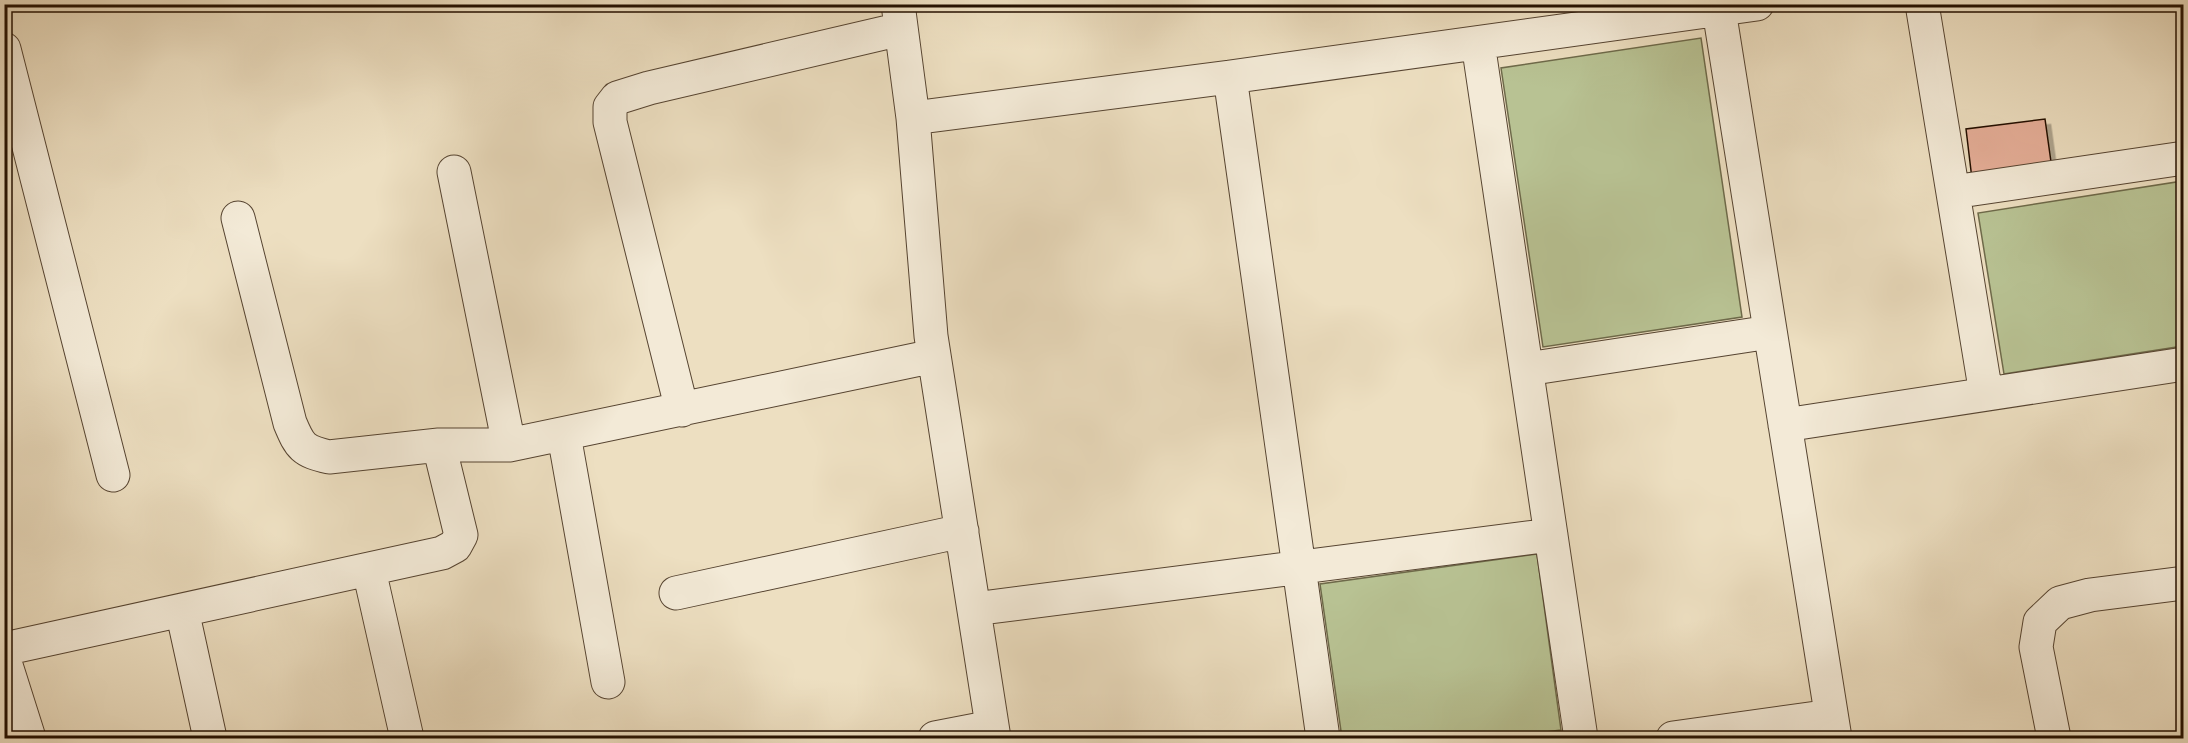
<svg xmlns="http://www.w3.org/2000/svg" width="2188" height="743" font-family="'Sorts Mill Goudy',serif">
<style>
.park{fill:#b8c293;stroke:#6e6a4a;stroke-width:1.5}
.building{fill:#e6af99;stroke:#241101;stroke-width:1.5;filter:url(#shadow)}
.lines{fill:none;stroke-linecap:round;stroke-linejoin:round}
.minor-casing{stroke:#564431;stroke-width:35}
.minor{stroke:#f3ead7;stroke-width:33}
</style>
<defs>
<filter id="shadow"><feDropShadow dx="5.5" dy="5.5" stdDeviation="0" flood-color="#0004"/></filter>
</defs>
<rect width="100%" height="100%" fill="#eddfc1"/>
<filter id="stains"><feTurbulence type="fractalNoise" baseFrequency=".00333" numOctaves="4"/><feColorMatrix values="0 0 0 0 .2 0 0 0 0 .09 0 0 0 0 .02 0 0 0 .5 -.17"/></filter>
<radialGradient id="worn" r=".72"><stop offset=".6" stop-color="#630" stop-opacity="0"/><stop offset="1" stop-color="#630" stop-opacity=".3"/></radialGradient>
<path class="park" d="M1701,38L1742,317L1543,347L1501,68Z
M2183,181V346L2004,374L1978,213Z
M1537,554L1561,730L1499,738H1342L1320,584Z"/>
<path class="building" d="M2045,119L2052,169L1972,179L1966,129Z"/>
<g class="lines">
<g class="minor-casing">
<path id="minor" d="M898,4L913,118L931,336L994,738
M1922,4L1986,394
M1719,10L1835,738
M1478,43L1581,738
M4,49L113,475
M1230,77L1323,738
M913,118L1230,77L1757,4
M454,172L509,445
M1953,192L2184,158
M238,218L290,423C300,447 303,451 329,457L439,445H509L934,356
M1527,369L1770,332
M682,410L610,122V107L617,98L649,88L901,29
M1785,425L2184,364
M564,435L608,682
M369,570L407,738
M676,593L962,531
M974,609L1551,535
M182,610L210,738
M4,649L442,553L455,546L461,535L439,445
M4,659L29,738
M935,738L992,727
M1673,738L1831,716
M2054,738L2036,647L2040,622L2060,603L2090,595L2184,583"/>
</g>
<use href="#minor" class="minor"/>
</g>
<rect width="2188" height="743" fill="none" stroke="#eddfc1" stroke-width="24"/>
<rect x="6" y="6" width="2176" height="731" fill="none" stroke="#241101" stroke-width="3"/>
<rect x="12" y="12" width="2164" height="719" fill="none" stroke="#241101" stroke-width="1.5"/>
<rect width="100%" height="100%" filter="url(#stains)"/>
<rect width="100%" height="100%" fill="url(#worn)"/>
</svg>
